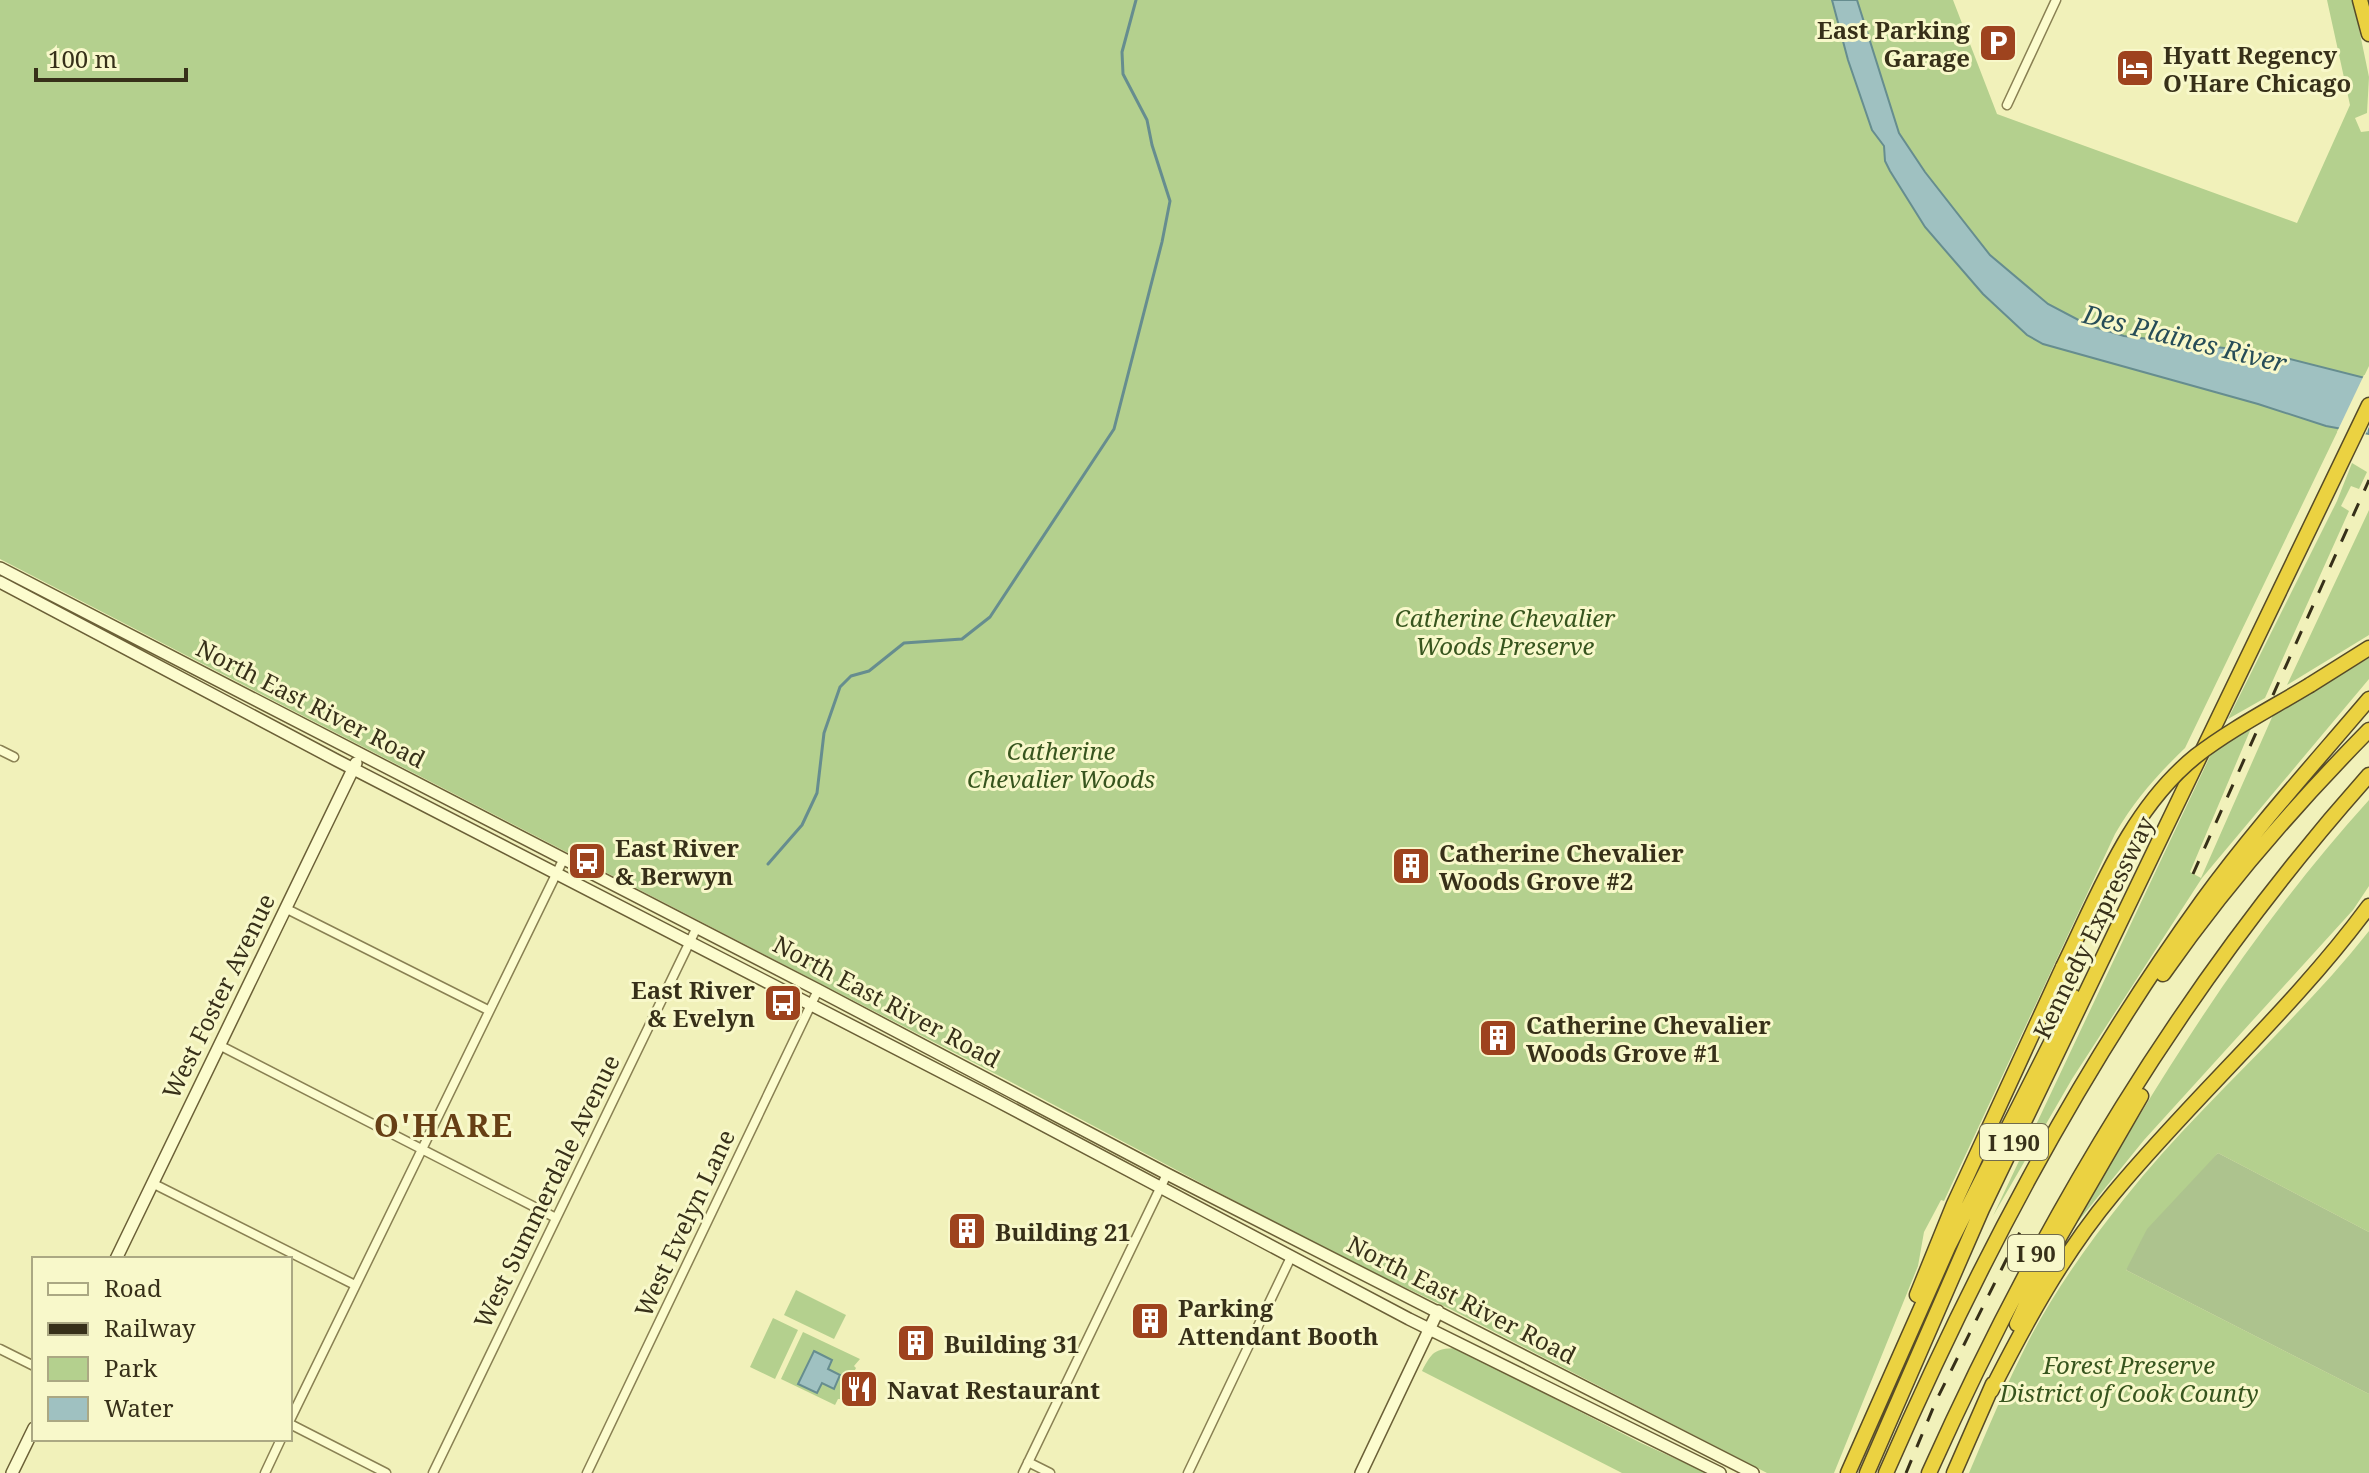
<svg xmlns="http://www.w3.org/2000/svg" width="2369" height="1473" font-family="'Noto Serif',serif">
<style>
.green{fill:#b4d08e}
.cemetery{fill:#adc38e}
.water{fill:#9fc1c1;stroke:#668d8f;stroke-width:2}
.pier{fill:#f1f1ba}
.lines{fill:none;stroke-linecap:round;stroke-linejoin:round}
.stream{stroke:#668d8f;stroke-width:3}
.street-casing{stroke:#898053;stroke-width:11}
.secondary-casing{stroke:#6b6037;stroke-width:14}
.highway-casing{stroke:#564b28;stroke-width:17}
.street{stroke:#fcfcce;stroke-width:8}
.secondary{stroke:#fcfcce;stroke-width:11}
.highway{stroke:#ebd241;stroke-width:14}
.rail{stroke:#373019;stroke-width:3;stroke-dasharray:14 14;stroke-linecap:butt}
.highway-bridge-casing{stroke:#564b28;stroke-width:17;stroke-linecap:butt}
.highway-bridge{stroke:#ebd241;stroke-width:14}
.labels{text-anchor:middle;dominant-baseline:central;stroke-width:6;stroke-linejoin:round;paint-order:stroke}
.shield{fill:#f8f8ca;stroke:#716c4e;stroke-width:2}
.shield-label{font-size:22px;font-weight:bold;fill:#373019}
.poi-label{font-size:24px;font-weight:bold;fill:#373019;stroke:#f8f8ca;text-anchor:start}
.park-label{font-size:24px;font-style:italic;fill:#37551e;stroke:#f8f8ca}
.street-label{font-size:24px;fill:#373019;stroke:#f8f8ca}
.water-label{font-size:26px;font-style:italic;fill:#274d58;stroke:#f8f8ca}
.district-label{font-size:32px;font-weight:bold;letter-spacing:2px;fill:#673f15;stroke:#f8f8ca}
</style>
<rect width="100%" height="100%" fill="#f1f1ba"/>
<path class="green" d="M0,0H1953L1997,114L2297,223L2350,105L2327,0H2353L2369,77L2367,113L2355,118L2361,132L2369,131V366L2185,748C2157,775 2134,801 2115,834L1944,1201L1941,1200L1924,1232L1918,1266L1834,1473H1767L1450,1309L1327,1250L1011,1082L0,559Z
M2352,463L2367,472L2359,489L2351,486L2341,506L2349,511L2265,698L2228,719L2337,501Z
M2369,510V635L2287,685Z
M2369,658V679L2202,878L2072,1079L1993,1216L2212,752L2252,726L2190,872L2201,878L2273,715Z
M2369,800V886L2353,910L2144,1140L2076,1224C2161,1074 2253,928 2369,800Z
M2369,931V1232L2218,1153L2126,1270L2369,1394V1473H1969C1988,1428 2007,1383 2029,1340C2055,1290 2089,1243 2124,1199C2199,1104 2294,1026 2369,931Z
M796,1290L846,1315L834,1339L784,1315Z
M773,1318L798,1330L775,1379L750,1367Z
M803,1332L860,1359L854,1366L856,1368L840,1399H838L835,1405L781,1379Z
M1456,1348L1641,1443L1707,1473H1622L1422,1371C1432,1352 1434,1349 1456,1348Z"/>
<path class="cemetery" d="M2218,1153L2369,1232V1394L2126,1270L2147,1229Z"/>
<path class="water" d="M1832,0H1857L1899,133L1925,172L1990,255L2048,304L2088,325L2124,336L2266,353L2369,379V434L2326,426L2258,404L2043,344L2027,335L1983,294L1925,227L1890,171L1885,161L1884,146L1872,130L1848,60Z
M814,1351L832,1360L828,1369L840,1375L834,1389L822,1383L817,1393L798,1384Z"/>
<path class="pier" d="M2364,375H2369V427L2364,437L2337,432Z"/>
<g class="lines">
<path class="stream" d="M768,864L802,825L817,793L824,733L840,687L851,676L869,671L904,643L962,639L990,617L1114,429L1162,242L1170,201L1152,145L1147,120L1123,74L1122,52L1136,0"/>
<g class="street-casing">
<path id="street" d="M2007,105L2056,0
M0,750L14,757
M285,908L488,1010
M219,1045L556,1218
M152,1183L355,1285
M0,1349L34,1366
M290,1420L564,858
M290,1424L386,1473
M1028,1462L1050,1473
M265,1473L281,1439
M433,1473L697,927
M587,1473L818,990
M1023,1473L1167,1174
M1188,1473L1291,1257"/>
</g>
<g class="secondary-casing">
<path id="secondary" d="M0,568L818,990L1167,1174L1753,1473
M0,582L338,761L990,1097L1409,1319L1720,1473
M116,1259L356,763
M12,1473L34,1428
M1361,1473L1438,1311"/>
</g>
<g class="highway-casing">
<path id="highway" d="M2360,0L2369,34
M2310,685L2369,648
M2163,974C2224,887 2294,806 2369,730
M1917,1295L1954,1204L2063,967
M2017,1324L2049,1255L2141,1096
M1991,1391C2026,1322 2063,1254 2113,1194C2195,1095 2293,1009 2369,906
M1848,1473L1949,1245L2074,997
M1867,1473L1982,1209L2369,405
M1886,1473C1973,1274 2075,1077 2203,900C2254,830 2313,765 2369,699
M1929,1473C2043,1219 2183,984 2369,775
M1954,1473L1993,1384"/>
</g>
<use href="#street" class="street"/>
<use href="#secondary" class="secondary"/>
<use href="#highway" class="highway"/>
<path class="rail" d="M2193,874L2369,480
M1906,1473L1936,1401L2020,1232"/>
<g class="highway-bridge-casing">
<path id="highway-bridge" d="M2063,967C2099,893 2130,809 2196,756C2231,729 2272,708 2310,685"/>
</g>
<use href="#highway-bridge" class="highway-bridge"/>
</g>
<defs>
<g id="parking-square" transform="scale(2)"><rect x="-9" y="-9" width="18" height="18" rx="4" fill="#9e431e" stroke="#f8f8ca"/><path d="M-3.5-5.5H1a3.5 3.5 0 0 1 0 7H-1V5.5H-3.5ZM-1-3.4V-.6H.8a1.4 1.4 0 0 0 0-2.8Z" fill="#fff"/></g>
<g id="hotel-square" transform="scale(2)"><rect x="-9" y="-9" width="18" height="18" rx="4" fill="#9e431e" stroke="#f8f8ca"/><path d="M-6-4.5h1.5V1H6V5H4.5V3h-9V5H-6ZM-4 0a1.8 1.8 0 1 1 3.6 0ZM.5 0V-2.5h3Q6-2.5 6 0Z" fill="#fff"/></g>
<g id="bus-square" transform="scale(2)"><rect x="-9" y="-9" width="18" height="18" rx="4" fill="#9e431e" stroke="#f8f8ca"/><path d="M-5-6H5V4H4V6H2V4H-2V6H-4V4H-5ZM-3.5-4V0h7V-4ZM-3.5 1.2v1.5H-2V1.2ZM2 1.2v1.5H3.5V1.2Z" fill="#fff"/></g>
<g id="building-square" transform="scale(2)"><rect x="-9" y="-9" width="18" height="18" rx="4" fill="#9e431e" stroke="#f8f8ca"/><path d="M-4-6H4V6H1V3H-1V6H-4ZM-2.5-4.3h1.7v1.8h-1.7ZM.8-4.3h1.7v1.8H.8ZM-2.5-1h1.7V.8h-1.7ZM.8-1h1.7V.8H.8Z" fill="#fff"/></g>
<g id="restaurant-square" transform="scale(2)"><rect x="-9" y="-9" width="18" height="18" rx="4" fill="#9e431e" stroke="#f8f8ca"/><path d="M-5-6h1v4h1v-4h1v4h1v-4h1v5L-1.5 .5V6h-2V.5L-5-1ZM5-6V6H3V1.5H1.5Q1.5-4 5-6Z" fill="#fff"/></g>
</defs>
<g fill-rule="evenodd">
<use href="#parking-square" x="1998" y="43"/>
<use href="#hotel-square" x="2135" y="68"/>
<use href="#bus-square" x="587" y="861"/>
<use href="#building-square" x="1411" y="866"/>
<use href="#bus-square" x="783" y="1003"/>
<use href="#building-square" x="1498" y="1038"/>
<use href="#building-square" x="967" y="1231"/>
<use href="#building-square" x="1150" y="1321"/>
<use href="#building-square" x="916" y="1343"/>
<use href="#restaurant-square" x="859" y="1389"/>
</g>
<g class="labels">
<g class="shield">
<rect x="1980" y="1124" width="68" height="36" rx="6"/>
<rect x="2008" y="1235" width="56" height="36" rx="6"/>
</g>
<g class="shield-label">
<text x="2014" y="1142">I 190</text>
<text x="2036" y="1253">I 90</text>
</g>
<g class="poi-label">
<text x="1970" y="29" text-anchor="end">East Parking<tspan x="1970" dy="28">Garage</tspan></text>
<text x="2163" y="54">Hyatt Regency<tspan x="2163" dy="28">O'Hare Chicago</tspan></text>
<text x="615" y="847">East River<tspan x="615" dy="28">&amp; Berwyn</tspan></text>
<text x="1439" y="852">Catherine Chevalier<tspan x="1439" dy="28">Woods Grove #2</tspan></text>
<text x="755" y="989" text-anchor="end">East River<tspan x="755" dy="28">&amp; Evelyn</tspan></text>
<text x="1526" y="1024">Catherine Chevalier<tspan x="1526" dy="28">Woods Grove #1</tspan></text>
<text x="995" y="1231">Building 21</text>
<text x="1178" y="1307">Parking<tspan x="1178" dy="28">Attendant Booth</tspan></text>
<text x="944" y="1343">Building 31</text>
<text x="887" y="1389">Navat Restaurant</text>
</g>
<g class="park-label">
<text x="1505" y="617">Catherine Chevalier<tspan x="1505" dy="28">Woods Preserve</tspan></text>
<text x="1061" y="750">Catherine<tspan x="1061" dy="28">Chevalier Woods</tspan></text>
<text x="2129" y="1364">Forest Preserve<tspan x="2129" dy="28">District of Cook County</tspan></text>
</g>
<g class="street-label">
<text transform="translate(311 703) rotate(27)">North East River Road</text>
<text transform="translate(2093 927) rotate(-64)">Kennedy Expressway</text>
<text transform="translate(218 996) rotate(-64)">West Foster Avenue</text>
<text transform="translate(887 1001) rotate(28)">North East River Road</text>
<text transform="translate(546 1191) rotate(-64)">West Summerdale Avenue</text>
<text transform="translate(684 1223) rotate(-65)">West Evelyn Lane</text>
<text transform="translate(1462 1299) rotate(27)">North East River Road</text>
</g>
<g class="water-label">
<text transform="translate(2185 338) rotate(14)">Des Plaines River</text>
</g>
<g class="district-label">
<text x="444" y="1124">O'HARE</text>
</g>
</g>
<rect x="32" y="1257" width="260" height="184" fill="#f8f8ca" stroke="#aba883" stroke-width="2"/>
<rect x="48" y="1283" width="40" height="12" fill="#fcfcce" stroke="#aba883" stroke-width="2"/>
<text x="104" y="1297" font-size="24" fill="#373019">Road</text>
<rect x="48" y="1323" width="40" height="12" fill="#373019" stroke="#aba883" stroke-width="2"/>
<text x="104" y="1337" font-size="24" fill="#373019">Railway</text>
<rect x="48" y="1357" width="40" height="24" fill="#b4d08e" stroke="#aba883" stroke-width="2"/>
<text x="104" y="1377" font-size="24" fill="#373019">Park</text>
<rect x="48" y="1397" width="40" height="24" fill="#9fc1c1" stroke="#aba883" stroke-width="2"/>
<text x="104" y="1417" font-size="24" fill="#373019">Water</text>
<path d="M36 68v12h150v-12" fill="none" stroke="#373019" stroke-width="4"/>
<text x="48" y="68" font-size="24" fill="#373019" stroke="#f8f8ca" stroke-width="6" paint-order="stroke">100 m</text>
</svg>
